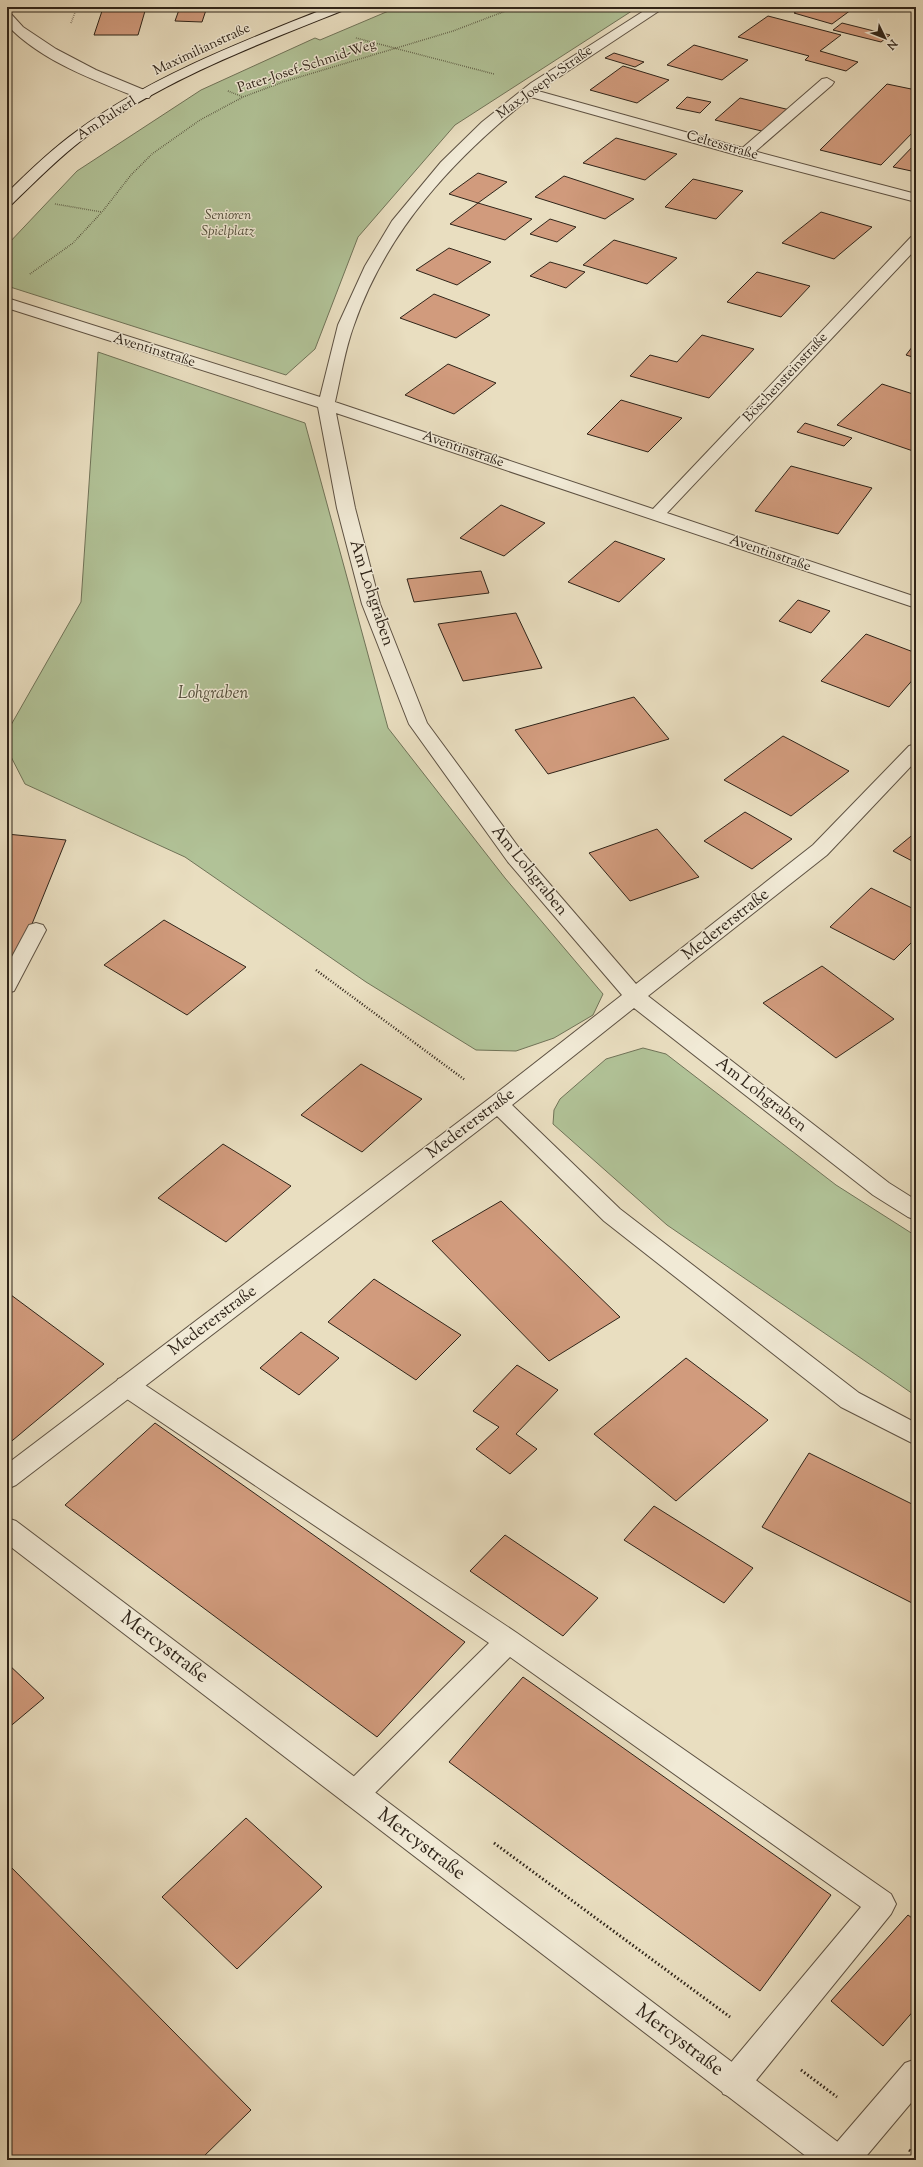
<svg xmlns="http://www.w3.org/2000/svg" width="923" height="2167" font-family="'Sorts Mill Goudy',serif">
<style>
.green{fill:#b1c297;stroke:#707358}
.building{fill:#d19b7d;stroke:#2f2419}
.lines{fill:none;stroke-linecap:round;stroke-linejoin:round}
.lane-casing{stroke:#5e5243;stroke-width:2}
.street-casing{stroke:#5e5243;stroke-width:2}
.secondary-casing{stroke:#2f2419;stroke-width:2}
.path-far2{stroke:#2f2419;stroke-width:1.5;stroke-dasharray:0.5 1.5;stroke-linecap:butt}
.path-far1{stroke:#2f2419;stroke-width:2.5;stroke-dasharray:1 2;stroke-linecap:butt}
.path{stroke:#2f2419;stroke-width:3;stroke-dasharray:1.5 2.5;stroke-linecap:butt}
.lane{fill:#f1ead6;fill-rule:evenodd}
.street{fill:#f1ead6;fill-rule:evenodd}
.secondary{fill:#f1ead6;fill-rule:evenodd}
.labels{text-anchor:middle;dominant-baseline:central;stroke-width:3;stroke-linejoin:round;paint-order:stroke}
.far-street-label{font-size:14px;fill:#2f2419;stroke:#f1ead6}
.far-park-label{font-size:14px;font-style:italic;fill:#504c38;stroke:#f1ead6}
.street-label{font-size:17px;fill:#2f2419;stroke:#f1ead6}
.park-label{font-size:17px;font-style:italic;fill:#504c38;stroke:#f1ead6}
.near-street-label{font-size:20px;fill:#2f2419;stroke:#f1ead6}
</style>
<rect width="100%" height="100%" fill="#e9dec0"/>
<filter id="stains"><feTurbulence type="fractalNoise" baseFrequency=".005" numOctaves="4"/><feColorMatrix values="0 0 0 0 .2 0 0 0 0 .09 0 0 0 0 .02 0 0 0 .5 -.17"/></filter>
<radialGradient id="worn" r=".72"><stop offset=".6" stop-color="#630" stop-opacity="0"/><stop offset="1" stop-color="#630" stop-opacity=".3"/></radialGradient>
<path class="green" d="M398,7H638L455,125L358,237L315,349L286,375L7,286V245L77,171L201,90L315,38L320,40Z
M98,352L305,423L388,728L505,878L603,994L593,1015L554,1038L516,1051L476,1050L366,982L185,857L25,784L7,749V732L81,602Z
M643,1048L666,1054L836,1185L916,1236V1396L667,1225L553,1124L554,1110L560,1099L606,1059Z"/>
<path class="building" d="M180,7H207L202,22L175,21Z
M803,7H855L832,24L794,13Z
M102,11H145L138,35H94Z
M768,16L841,35L820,51L858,62L846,71L805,60L809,56L738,37Z
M842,23L890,35L881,42L833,30Z
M694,45L748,60L722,80L667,65Z
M614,53L644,62L635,67L605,58Z
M623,66L669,80L637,103L590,90Z
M887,84L916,90V129L881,165L820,150Z
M687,97L711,102L700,113L676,108Z
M740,98L790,110L766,132L715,120Z
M616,138L677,154L645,180L583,163Z
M916,143V172L893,167Z
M478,173L507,182L478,203L449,194Z
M564,176L634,199L605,219L535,197Z
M693,179L743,191L716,219L665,207Z
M478,203L532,219L505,240L450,224Z
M821,212L872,227L834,259L782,243Z
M550,219L576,227L557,242L530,234Z
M614,240L677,258L647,284L583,265Z
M449,248L491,262L457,285L416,270Z
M550,262L585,272L566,288L530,276Z
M757,272L810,286L781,317L727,302Z
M434,294L490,315L456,338L400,318Z
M702,335L754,349L709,398L630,376L650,355L677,362Z
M916,342V358L906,355Z
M448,364L496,383L454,414L405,395Z
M882,384L916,395V452L837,425Z
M621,400L682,418L648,452L587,434Z
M805,423L852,438L844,446L797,432Z
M791,466L872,488L838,534L755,511Z
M501,505L545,523L504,556L460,538Z
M615,541L665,559L619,602L568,582Z
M481,571L489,593L414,602L407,579Z
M798,600L830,611L811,633L779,621Z
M516,613L542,668L463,681L438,624Z
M866,634L916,653V676L889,707L821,681Z
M634,697L669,739L548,774L515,730Z
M783,736L849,771L791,816L724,780Z
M745,812L792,839L752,869L704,841Z
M657,829L699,877L630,901L589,853Z
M916,832V863L893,851Z
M7,834L66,840L17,961L7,972Z
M871,888L916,910V938L894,960L830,927Z
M164,920L246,967L187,1015L104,965Z
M822,966L894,1019L836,1058L763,1003Z
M361,1064L422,1099L362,1152L301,1115Z
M223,1144L291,1186L226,1242L158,1198Z
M501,1201L620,1317L549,1361L432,1241Z
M374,1279L461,1335L416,1380L328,1322Z
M7,1292L104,1364L7,1445Z
M301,1332L339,1358L299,1395L260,1368Z
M686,1358L768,1420L676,1501L594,1434Z
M517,1365L558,1390L516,1434L537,1449L510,1474L476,1449L499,1427L473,1411Z
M155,1423L465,1642L377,1737L65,1505Z
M809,1453L916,1506V1605L762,1527Z
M654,1506L753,1568L724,1603L624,1540Z
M505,1535L598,1598L563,1636L470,1571Z
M7,1663L44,1698L7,1729Z
M523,1677L831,1895L760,1991L449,1762Z
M246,1818L322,1887L237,1969L162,1897Z
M7,1863L251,2110L200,2160H7Z
M908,1915L916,1921V2008L883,2046L831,2001Z"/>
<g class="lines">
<g class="lane-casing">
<path id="lane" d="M827,78L834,82L832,85L750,156H740L738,153L740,150L822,79Z
M36,923L43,925L46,930L14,991L7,993V966L29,925Z
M127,1376L136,1379L517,1633L891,1894L896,1904L891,1914L745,2094L734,2098L723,2094L719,2083L723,2072L861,1907L510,1657L365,1803L355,1807L345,1803L341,1794L345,1785L489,1643L118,1393L115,1386L118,1379Z
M916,2059V2097L863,2160H826L831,2149L905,2063Z"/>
</g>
<g class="street-casing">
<path id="street" d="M650,7H665L538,91L750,150L916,194V202L740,156L531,97C453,159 387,230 354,325C345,349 341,376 335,402L653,509L911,237L916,236V249L667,513L916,597V608L336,413L355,508L380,604L427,723L522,852L636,984L813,845L909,746L916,744V761L827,855L648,996L889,1183L916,1200V1220L908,1217L873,1195L634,1008L512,1105L620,1209L859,1393L916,1423V1445L841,1407L604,1221L497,1116L16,1485L7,1489V1464L490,1098L622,995L508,862L409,724L362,604L337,508L318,407L7,308V298L320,397L338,325L365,266L392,221L441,162L482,122L531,83Z
M7,14L12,15L23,27L56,49L96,70L149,92L151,95L149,98H139C94,80 41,61 7,25Z
M7,1518L16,1521L847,2149L852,2160H811L7,1544Z"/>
</g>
<g class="secondary-casing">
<path id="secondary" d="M329,7H346L344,10C259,44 160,81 86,137C59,157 36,181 12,204L7,205V193C29,171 52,149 77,131C151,76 244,41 329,7Z"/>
</g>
<path class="path-far2" d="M373,11L382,7
M71,23L77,7
M356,38L494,74
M228,91L243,97
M55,204L102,212
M30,274L73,243L102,212L131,175L152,154L200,120L243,97L283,82L453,31L516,7"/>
<path class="path-far1" d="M316,970L465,1080"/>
<path class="path" d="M494,1843L730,2017
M801,2070L837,2097
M909,2150L916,2155"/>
<use href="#lane" class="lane"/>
<use href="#street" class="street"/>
<use href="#secondary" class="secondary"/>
</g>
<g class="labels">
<g class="far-street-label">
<text transform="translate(202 50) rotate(-25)">Maximilianstraße</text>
<text transform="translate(307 67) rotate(-18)">Pater-Josef-Schmid-Weg</text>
<text transform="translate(545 83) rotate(-36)">Max-Joseph-Straße</text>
<text transform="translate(107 119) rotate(-33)">Am Pulverl</text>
<text transform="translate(722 146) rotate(16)">Celtesstraße</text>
<text transform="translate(154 351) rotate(17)">Aventinstraße</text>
<text transform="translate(786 378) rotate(-47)">Böschensteinstraße</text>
<text transform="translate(463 450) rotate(19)">Aventinstraße</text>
<text transform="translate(770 554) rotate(19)">Aventinstraße</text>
</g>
<g class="far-park-label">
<text x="228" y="216">Senioren<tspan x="228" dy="16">Spielplatz</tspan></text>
</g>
<g class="street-label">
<text transform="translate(371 593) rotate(72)">Am Lohgraben</text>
<text transform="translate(529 871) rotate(51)">Am Lohgraben</text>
<text transform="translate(726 925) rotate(-38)">Medererstraße</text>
<text transform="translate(761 1095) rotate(38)">Am Lohgraben</text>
<text transform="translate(471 1124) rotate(-37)">Medererstraße</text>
<text transform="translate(213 1321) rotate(-37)">Medererstraße</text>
</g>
<g class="park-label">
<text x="213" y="694">Lohgraben</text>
</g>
<g class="near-street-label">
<text transform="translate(164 1648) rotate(37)">Mercystraße</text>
<text transform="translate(421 1845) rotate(37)">Mercystraße</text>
<text transform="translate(679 2041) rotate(37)">Mercystraße</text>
</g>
</g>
<rect width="923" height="2167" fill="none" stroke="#e9dec0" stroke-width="24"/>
<rect x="8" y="8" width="907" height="2151" fill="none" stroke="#2f2419" stroke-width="2"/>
<rect x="12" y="12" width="899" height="2143" fill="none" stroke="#2f2419"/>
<g transform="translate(885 38) rotate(133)" stroke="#f1ead6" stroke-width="3" paint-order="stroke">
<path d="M0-3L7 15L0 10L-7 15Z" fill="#2f2419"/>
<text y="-6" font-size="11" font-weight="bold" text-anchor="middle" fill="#2f2419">N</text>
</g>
<rect width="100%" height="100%" filter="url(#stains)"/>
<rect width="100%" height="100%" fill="url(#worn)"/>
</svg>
